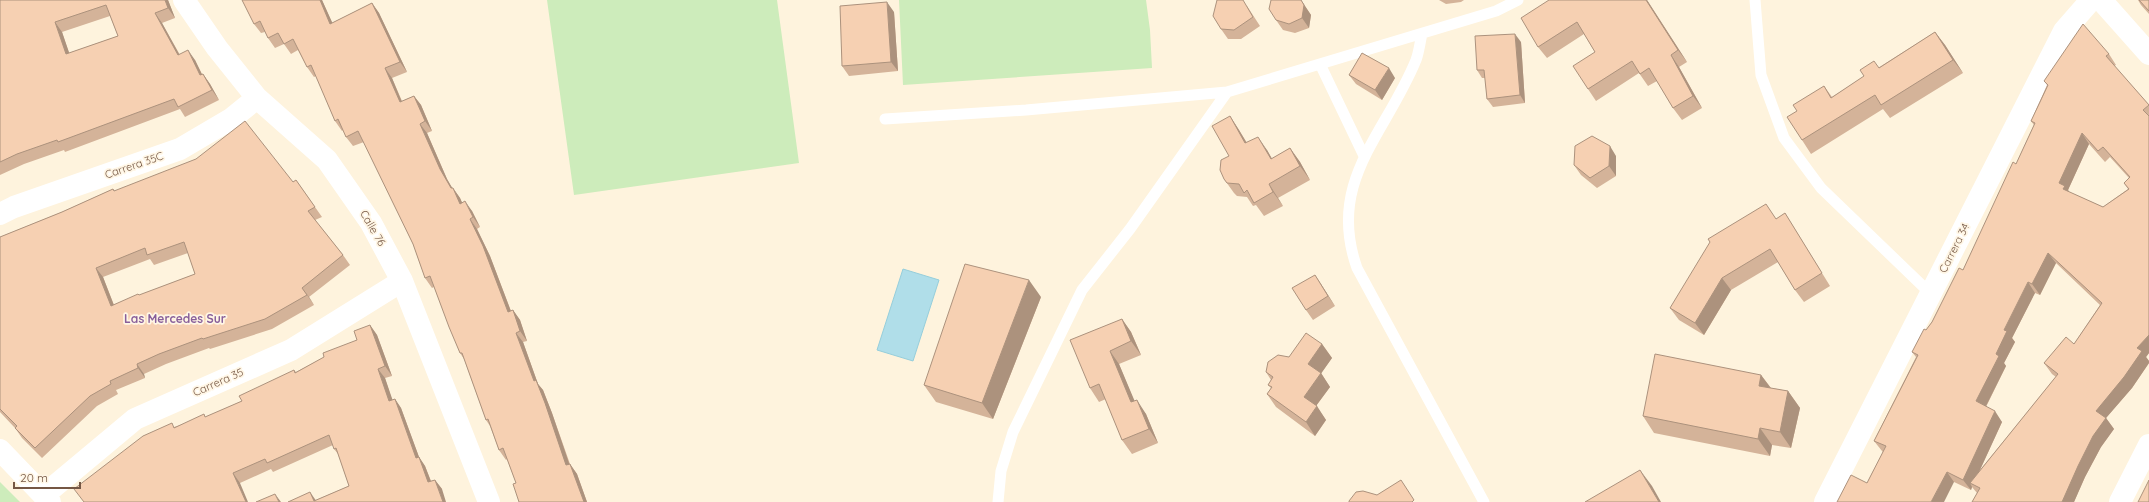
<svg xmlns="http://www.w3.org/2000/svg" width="2149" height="502" font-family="Quicksand,sans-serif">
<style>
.green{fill:#cdecbb}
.water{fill:#b0dee9;stroke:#96cedb}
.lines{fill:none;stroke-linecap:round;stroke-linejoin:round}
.lane{stroke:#fff;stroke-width:11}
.street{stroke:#fff;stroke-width:22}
.secondary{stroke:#fff;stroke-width:22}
.wall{fill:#d4b399;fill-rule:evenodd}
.shaded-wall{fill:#ac927d}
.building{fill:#f6d0b2;stroke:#ac927d;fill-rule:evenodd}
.labels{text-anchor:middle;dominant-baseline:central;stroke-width:3.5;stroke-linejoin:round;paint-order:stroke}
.street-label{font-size:11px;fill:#755744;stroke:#fff6e5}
.neighbourhood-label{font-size:12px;font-weight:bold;fill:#885e9a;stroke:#fff6e5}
</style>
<rect width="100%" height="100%" fill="#fef3dd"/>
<path class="green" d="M547,0H777L799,163L574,195Z
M899,0H1146L1150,30L1152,68L903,85Z
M0,482L20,502H0Z"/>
<path class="water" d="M903,269L939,280L913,361L877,350Z"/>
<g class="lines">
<path class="lane" d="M1755,0L1761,75L1784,138L1821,188L1931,294
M1422,34C1420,42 1419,52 1416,60C1386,134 1326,181 1357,268L1484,502
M1320,64L1364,156
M885,119L1026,110L1227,92L1496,11L1518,0
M998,502L1001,471L1013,432L1082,290L1130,229L1227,92"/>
<path class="street" d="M184,0L217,48L257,98L327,160L371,223L402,281L489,502
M2101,0L2149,54
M0,214L14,207L180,149L231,119L257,98
M44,495L135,419L291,350L402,281
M1825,502L2064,31L2091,0
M2120,502L2149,445"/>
<path class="secondary" d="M0,450L50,502"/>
</g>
<path class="wall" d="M0,0H168L175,18L162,23L180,55L195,60L202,74H203L210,84L219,100L185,117L180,109L65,152L64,150L24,164L0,175ZM110,16L118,36L69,53L62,32Z
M242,0H322L332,23L372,3L379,13L407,72L392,78L402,101L414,96L421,105L432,131L427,133L447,179L452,188H453L460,198L462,203L472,211L480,227L477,229L490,256L511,311L513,310L520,320L527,341L523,342L538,384L543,390L552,413L570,464L577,474L587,502H519L516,483L507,459L506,460L499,450L490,426L486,420L464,359L460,353L434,287L432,288L425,278L413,244L364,142L353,146L346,137L343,130L342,131L335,121L316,76L314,77L307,67L298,50L291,54L284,44L275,48L268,38L265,32L261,33L254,24Z
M1271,0H1301L1311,15L1309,28L1295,33L1283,30L1276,20Z
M1439,0H1464L1461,2L1446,4Z
M1549,0H1647L1687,62L1679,67L1702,108L1682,120L1673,108L1657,81L1648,86L1639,73L1596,101L1588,89L1595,52L1584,34L1547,58L1538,47Z
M2138,0H2149V14L2141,5Z
M1247,6L1260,26L1241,39H1228L1221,29Z
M894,12L898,71L849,76L842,66Z
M1935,32L1945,45L1963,73L1890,118L1883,109L1811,154L1802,140L1797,111L1824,86L1832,97Z
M1521,42L1525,103L1493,107L1487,99L1485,78H1482L1477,70Z
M2109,54L2116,65L2114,66L2149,105V353L2146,357L2149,361V363L2132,388L2106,418L2114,429L2101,447L2085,477L2074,502H1972L1977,493L1972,487L1971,490L1954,482L1867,483L1883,452L1882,451L1874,441L1916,357L1912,352L1926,330L1932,322L1963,270L2016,164L2034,125L2031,121L2047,85L2044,81ZM2089,144L2105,162L2110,157L2129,178L2124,183L2128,189L2103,207L2069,192L2068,190ZM2056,263L2100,305L2074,344L2044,363L2052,374L2056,377L1980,470L2002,422L1986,407L2006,366L2004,363L2015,342L2012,338L2035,293L2040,295Z
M1349,75L1395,78L1382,100L1356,84Z
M1230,116L1239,130L1247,143L1267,150L1272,159L1290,148L1300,162L1310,180L1278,198L1283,206L1264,216L1256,205L1253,206L1247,197L1237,196L1234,193L1224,179L1229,156Z
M1616,156V176L1597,188L1581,175L1574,165Z
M296,180L322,217L315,220L343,255L350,265L309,297L314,305L272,329L210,349L209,348L166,364L144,374L145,378L116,390L118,394L97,406L42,458L22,438L15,428L0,412V237L62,212L113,189L115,191L293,182ZM188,253L195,274L114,305L103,277L150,259L154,265Z
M1785,213L1793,226L1830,286L1804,302L1795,290L1778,262L1731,290L1704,335L1679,320L1670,308L1776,219Z
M1315,275L1335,306L1313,320L1306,310Z
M1041,297L993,419L936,402L924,385Z
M1122,319L1131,332L1141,355L1119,364L1134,401L1146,414L1158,443L1132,454L1122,440L1106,399L1099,402L1090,388Z
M370,325L377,335L392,376L385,378L392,400L395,399L401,408L419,457L425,466L431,481L435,480L442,489L316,500L349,486L338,454L334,449L333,445L273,472L271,469L240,483L84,502L174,427L206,417L242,401L294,370L296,372L357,340Z
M1322,344L1332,358L1321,373L1330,387L1316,406L1326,420L1315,436L1276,407L1267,394L1271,388L1268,385L1271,380L1266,372L1289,357Z
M1761,375L1771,388L1788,391L1800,408L1791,448L1772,445L1770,456L1654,433L1643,416Z"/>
<path class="shaded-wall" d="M165,0H168L175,18L168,8Z
M320,0H322L337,33L330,24Z
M1301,0L1311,15L1309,28L1302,18Z
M1646,0H1647L1687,62L1678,50Z
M887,2L894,12L898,71L891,62Z
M372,3L379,13L407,72L400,62Z
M155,13L162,23L185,65L178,55Z
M55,22L62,32L73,64L66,54Z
M1935,32L1945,45L1963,73L1953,60Z
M1515,34L1521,42L1525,103L1520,95Z
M188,50L195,60L207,85L200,75Z
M1671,55L1679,67L1702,108L1693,96Z
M385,68L392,78L406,112L400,102Z
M1389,68L1395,78L1382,100L1375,90Z
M203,74L210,84L219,100L212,90Z
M414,96L421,105L432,131L425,121Z
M1230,116L1239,130L1255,157L1245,143Z
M420,124L427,133L447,179L457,196L453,188L460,198L467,213L460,204L440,169Z
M2082,133L2089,144L2068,190L2072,196L2071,200L2059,183Z
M1258,137L1267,150L1280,173L1271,159Z
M1610,146L1616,156V176L1609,166Z
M1290,148L1300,162L1310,180L1300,166Z
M1269,184L1278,198L1283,206L1273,192Z
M465,201L472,211L480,227L473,217Z
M470,219L477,229L490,256L515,322L508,312Z
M2048,253L2056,263L2040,295L2032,284Z
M96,268L103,277L118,316L111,306Z
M1315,275L1321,284L1335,306L1328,296Z
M1722,278L1731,290L1704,335L1695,323Z
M1029,280L1041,297L993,419L982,403Z
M2028,282L2035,293L2012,338L2015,342L2004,363L2006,366L1983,412L1976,401L2004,330Z
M302,288L309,297L314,305L307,295Z
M513,310L520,320L527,341L520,331Z
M1122,319L1131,332L1141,355L1131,341Z
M370,325L377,335L392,376L385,366Z
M516,333L523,342L538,384L543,390L552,413L573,475L566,465L534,381Z
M2149,335V353L2146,357L2149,361V363L2132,388L2106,418L2114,429L2101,447L2085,477L2074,502H2062L2096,411L2137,348Z
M1322,344L1332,358L1318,378L1308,364Z
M1110,351L1119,364L1141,416L1131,402Z
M137,364L144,374L145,378L138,368Z
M378,369L385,378L396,410L389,401Z
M1321,373L1330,387L1313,410L1304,397Z
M1761,375L1773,391L1759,386Z
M1788,391L1800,408L1791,448L1780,432Z
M395,399L401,408L419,457L425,466L435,492L428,482L416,458Z
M1137,400L1146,414L1158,443L1149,429Z
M1317,406L1326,420L1315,436L1306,422Z
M1995,411L2002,422L1973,485L1970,483L1972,487L1971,490L1963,480Z
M1760,428L1772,445L1770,456L1758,439Z
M570,464L577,474L587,502H584Z
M1640,470L1652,486L1661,502H1659Z
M1947,472L1954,482L1944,502H1931Z
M233,473L240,483L248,502H246Z
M435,480L442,489L446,502H443Z
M310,492L317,502H314Z
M275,494L281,502H279Z"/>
<path class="building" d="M0,0H165L168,8L155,13L178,55L188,50L200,75L203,74L212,90L178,107L174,99L58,142L57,140L17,154L0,162ZM106,5L118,36L66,54L55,22Z
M242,0H320L330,24L372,3L400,62L385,68L400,102L414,96L425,121L420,124L440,169L451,188H453L460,204L465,201L473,217L470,219L483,246L508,312L513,310L520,331L516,333L534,381L536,380L545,403L566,465L570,464L584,502H519L513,484L516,483L503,448L499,450L488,419L486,420L462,353H460L449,327L430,276L425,278L413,244L358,131L346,137L338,119L335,121L311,65L307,67L293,39L284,44L278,33L268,38L260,21L254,24Z
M1217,0H1243L1253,17L1234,30L1221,29L1213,16Z
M1271,0H1301L1304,5L1302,18L1289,24L1276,20L1269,9Z
M1549,0H1646L1678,50L1671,55L1693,96L1673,108L1649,68L1640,74L1632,61L1588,89L1573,66L1595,52L1577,22L1538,47L1521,18Z
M2139,0H2149V11Z
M887,2L891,62L842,66L840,6Z
M2083,24L2109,54L2106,56L2149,105L2143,110L2149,116V335L2137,348L2142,351L2124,377L2096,411L2106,418L2093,436L2078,466L2062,502H1972L1980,488L1970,483L2058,374L2044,363L2066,337L2074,344L2102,303L2048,253L2032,284L2028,282L2004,330L2007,331L1996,354L1999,356L1976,401L1995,411L1963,480L1947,472L1931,502H1837L1851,475L1867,483L1886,446L1874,441L1918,355L1912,352L1924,329L1926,330L1932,322L1959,268L1963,270L2013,162L2016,164L2035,123L2031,121L2048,85L2044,81ZM2082,133L2098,151L2103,147L2130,177L2124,183L2129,189L2103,207L2063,189L2065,186L2059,183Z
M1935,32L1953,60L1881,105L1875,95L1802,140L1787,117L1797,111L1793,105L1824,86L1831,98L1864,76L1860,70L1874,61L1879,68Z
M1515,34L1520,95L1487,99L1484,70H1477L1475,36Z
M1362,53L1389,68L1375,90L1349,75Z
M1230,116L1245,143L1258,137L1271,159L1290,148L1300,166L1269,184L1273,192L1254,203L1247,190L1244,193L1239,184L1227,183L1224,179L1220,170L1221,160L1229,156L1212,126Z
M245,121L293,182L296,180L315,207L308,211L343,255L302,288L307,295L265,319L203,339L202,338L159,354L137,364L138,368L110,381L111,384L90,396L35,448L15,428L17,426L0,409V237L62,212L113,189L114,191L196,159ZM184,242L195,274L139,295L138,294L111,306L96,268L145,248L147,255Z
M1592,136L1610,146L1609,166L1590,178L1574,165L1575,146Z
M1766,204L1776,219L1785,213L1822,273L1795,290L1770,249L1722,278L1695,323L1670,308L1710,242L1708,239Z
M965,264L1029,280L982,403L924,385Z
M1315,275L1328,296L1306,310L1292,288Z
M1122,319L1131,341L1110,351L1131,402L1137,400L1149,429L1122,440L1099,384L1090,388L1070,340Z
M370,325L385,366L378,369L389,401L395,399L416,458L419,457L428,482L435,480L443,502H288L310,492L314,501L349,486L336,448L334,449L329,435L267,463L265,459L233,473L246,502H84L74,489L143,436L172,423L174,428L204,414L205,417L242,401L239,396L294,370L295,373L324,357L323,353L357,340L354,331Z
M1306,333L1322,344L1308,364L1321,373L1304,397L1317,406L1306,422L1267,394L1272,387L1268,385L1273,377L1266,372L1268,362L1278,355L1289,357Z
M1655,354L1761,375L1759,386L1788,391L1780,432L1760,428L1758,439L1643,416Z
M1640,470L1659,502H1585Z
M1401,480L1414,500L1412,502H1349V501L1356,492L1363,491L1377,495Z
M2149,480V502H2138Z
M275,494L279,502H256Z"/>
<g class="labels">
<g class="street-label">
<text transform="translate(134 165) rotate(-19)">Carrera 35C</text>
<text transform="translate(373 228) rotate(60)">Calle 76</text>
<text transform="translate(1954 248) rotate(-63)">Carrera 34</text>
<text transform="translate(218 382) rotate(-24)">Carrera 35</text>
</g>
<g class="neighbourhood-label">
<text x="175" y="318">Las Mercedes Sur</text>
</g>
</g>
<path d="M14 482v6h66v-6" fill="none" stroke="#755744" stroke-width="2"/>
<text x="20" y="482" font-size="12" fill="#755744" stroke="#fff6e5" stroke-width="3" paint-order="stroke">20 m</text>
</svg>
